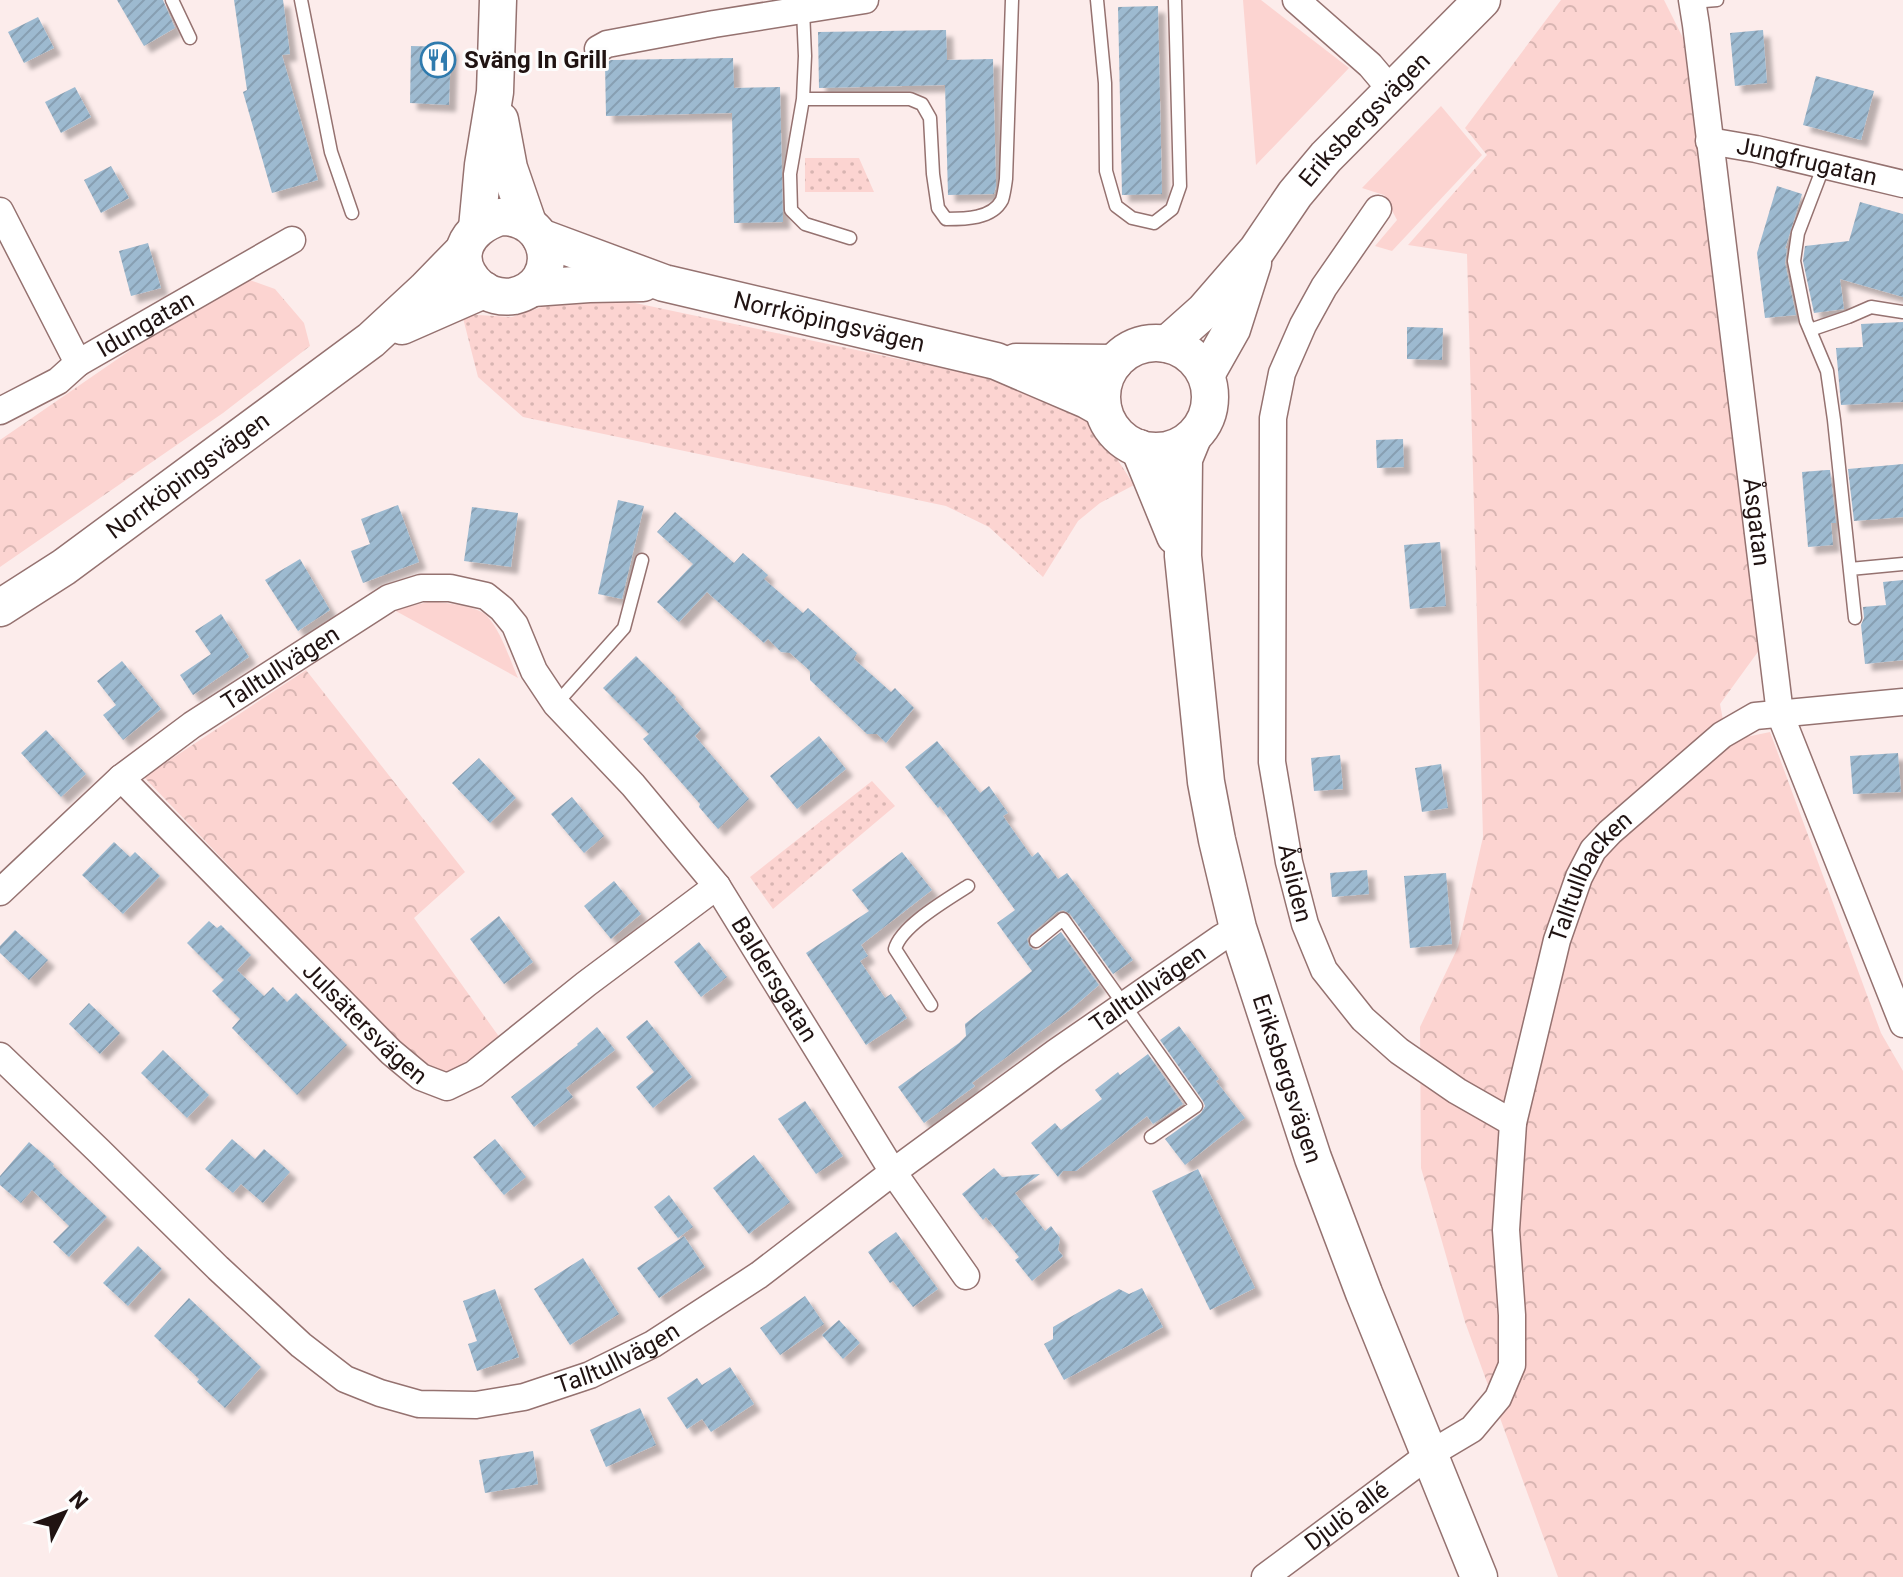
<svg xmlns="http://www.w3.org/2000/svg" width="1903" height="1577" font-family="Roboto,sans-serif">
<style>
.grass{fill:#fcd4d1}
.forest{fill:url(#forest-crowns)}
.park{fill:url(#park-dots)}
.building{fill:url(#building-hatch);filter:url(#shadow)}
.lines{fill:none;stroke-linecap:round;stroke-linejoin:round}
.service-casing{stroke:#957270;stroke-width:15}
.minor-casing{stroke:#957270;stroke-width:29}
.secondary-casing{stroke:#957270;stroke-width:39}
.service{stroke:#fff;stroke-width:12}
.minor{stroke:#fff;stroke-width:26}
.secondary{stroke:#fff;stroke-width:36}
.labels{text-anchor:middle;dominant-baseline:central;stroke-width:6;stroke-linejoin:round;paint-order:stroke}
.poi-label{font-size:24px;font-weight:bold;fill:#201312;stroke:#fdfdfd;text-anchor:start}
.street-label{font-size:24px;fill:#201312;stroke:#fdfdfd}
</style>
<defs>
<pattern id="forest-crowns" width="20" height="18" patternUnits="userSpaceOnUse" patternTransform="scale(2)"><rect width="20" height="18" fill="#fcd4d1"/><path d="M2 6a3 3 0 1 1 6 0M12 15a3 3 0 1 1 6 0" fill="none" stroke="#d8b5b2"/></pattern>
<pattern id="park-dots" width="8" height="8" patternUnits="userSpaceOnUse" patternTransform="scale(2)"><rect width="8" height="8" fill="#fcd4d1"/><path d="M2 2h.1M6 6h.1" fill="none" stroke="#d8b5b2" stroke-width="1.8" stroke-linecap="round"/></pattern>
<pattern id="building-hatch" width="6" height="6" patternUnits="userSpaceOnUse" patternTransform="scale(2)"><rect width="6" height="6" fill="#9dbad0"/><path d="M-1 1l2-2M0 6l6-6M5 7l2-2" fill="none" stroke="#879fb2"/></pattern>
<filter id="shadow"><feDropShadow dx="7" dy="7" stdDeviation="2" flood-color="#0004"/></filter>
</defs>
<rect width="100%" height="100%" fill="#fceceb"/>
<path class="grass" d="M1243,0H1261L1349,68L1256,165Z
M1441,106L1482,155L1392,251L1375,246L1397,220L1384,195L1362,188Z
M432,601C448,604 476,605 487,616C501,631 510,660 518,678L394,610Z"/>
<path class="forest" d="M1561,0H1664L1683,38L1760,649L1720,704L1727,741L1770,732L1881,1033L1903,1071V1577H1558L1465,1322L1421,1168L1420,1027L1458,947L1483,837L1467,254L1408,245L1487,155L1465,128Z
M241,277L275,289L304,323L310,346L223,413L0,567V440L135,347Z
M306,670L465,872L414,918L500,1038L448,1074L428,1068L399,1044L144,777Z"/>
<path class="park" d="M805,158H859L874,192H805Z
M602,296L1031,387C1041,392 1051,395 1060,400C1093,418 1114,454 1134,485L1100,503L1078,521L1043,577L989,527L946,506L523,417L478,377L462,314L512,317L557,302Z
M872,781L895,806L773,909L750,877Z"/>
<path class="building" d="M117,0H163L175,28L144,46Z
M234,0H283L290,54L282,55L318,180L272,193L243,92L247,90Z
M1158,6L1162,194L1122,195L1118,7Z
M38,17L54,48L24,63L8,32Z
M946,30L947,60L993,59L996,186L994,194L948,195L945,85L819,88L818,32Z
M1763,30L1767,83L1735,86L1730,33Z
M411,46L451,47L449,105L410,103Z
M733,58L734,88L780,87L783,222L734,223L732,113L606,116L605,63L611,60Z
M1816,76L1874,91L1861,140L1803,125Z
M75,87L91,117L61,133L45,102Z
M111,166L129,198L101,213L84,180Z
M1777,186L1802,194L1785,249L1787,248L1785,263L1796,315L1765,318L1757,253Z
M1860,202L1903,214V297L1840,279L1844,309L1814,313L1803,261L1805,246L1849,241Z
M148,243L161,288L131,296L119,251Z
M1903,322V402L1841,405L1836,348L1863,347L1861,324Z
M1407,327L1443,328L1442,360L1407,359Z
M1403,439L1404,467L1377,468L1376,440Z
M1903,464V517L1854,521L1848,469Z
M1827,470H1830L1836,523H1831L1833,545L1808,547L1802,472Z
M618,500L644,506L622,599L598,594Z
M398,505L419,562L363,583L351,551L370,544L361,519Z
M472,507L518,513L511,567L464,561Z
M675,512L734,563L743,553L768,575L764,579L803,613L808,608L857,653L854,659L891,692L895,688L914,708L886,743L877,734H867L810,680V671L790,653L781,652L768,639L764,643L707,592L679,622L657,602L693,564L657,532Z
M1440,542L1446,606L1410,609L1404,545Z
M300,559L330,610L298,631L265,580Z
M1903,580V660L1865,664L1861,625L1864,618L1863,607L1886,605L1883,582Z
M221,614L249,657L193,695L180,675L211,654L195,631Z
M636,656L676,697L675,699L701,729L695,736L749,799L718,829L699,807L700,804L643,739L649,734L603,688Z
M122,661L161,709L123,740L103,715L116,705L97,681Z
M46,730L86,774L61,797L21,753Z
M819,736L846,769L797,809L770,776Z
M937,741L980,793L989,786L1008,813L1003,816L1032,857L1038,852L1058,879L1067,873L1133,960L1113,974L1070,914L1063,910L1057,912L1030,935L1027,939L1029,946L1034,950H1038L1061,932L1099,985L1071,1009L972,1083L975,1086L924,1123L898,1087L959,1043L966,1036L965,1024L1032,971L997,923L1015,910L940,806L938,808L905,767Z
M1898,753L1901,792L1853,794L1850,756Z
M1340,755L1343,789L1314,791L1311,758Z
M479,758L516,798L490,823L452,783Z
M1441,764L1448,808L1422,812L1415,768Z
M572,797L604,836L584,853L551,814Z
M114,842L130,857L135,852L160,876L123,914L82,875Z
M902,852L932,890L861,945L868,956L860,961L885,998L891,994L907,1018L866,1045L806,953L869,911L852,890Z
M1367,870L1369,894L1332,897L1330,873Z
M1446,873L1452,944L1410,948L1404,876Z
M614,881L641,914L611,939L584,906Z
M499,916L533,962L504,984L470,939Z
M209,921L217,928L221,925L251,955L237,970L264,996L273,987L287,1002L296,993L347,1045L297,1095L232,1028L240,1019L212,991L224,980L187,943Z
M15,930L48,960L29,980L0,953V946Z
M699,942L727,977L701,997L674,962Z
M89,1003L120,1033L100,1054L69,1024Z
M647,1020L692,1077L653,1108L636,1087L654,1072L626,1037Z
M1179,1026L1219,1079L1216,1081L1245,1118L1185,1165L1165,1139L1201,1113L1205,1106L1203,1101L1160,1040Z
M597,1027L615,1050L566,1088L573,1097L534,1127L511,1097L578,1045L577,1044Z
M163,1050L209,1095L187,1118L141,1073Z
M1148,1054L1183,1104L1153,1124L1147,1116L1076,1171H1063L1058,1177L1031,1143L1055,1123L1061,1130L1102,1099L1095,1090L1118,1072L1120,1075Z
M805,1101L843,1156L816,1174L778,1119Z
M232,1139L255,1159L264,1149L290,1172L263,1203L241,1184L233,1193L205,1169Z
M495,1139L526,1177L504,1195L473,1157Z
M29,1142L54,1164L53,1166L107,1217L69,1257L53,1242L69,1226L32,1190L21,1203L0,1185V1176Z
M754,1155L790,1202L749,1234L713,1188Z
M994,1168L1002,1177L1040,1174L1015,1193L1045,1231L1051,1226L1060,1238L1058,1250L1063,1256L1032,1281L1015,1260L1019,1257L986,1217L983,1220L962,1194Z
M1198,1169L1255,1288L1210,1310L1152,1191Z
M669,1195L693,1227L678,1238L654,1207Z
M896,1232L938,1289L913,1307L893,1281L890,1283L868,1252Z
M684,1236L705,1267L659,1298L637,1268Z
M138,1246L162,1269L128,1306L103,1283Z
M583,1258L619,1314L570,1345L534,1289Z
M1142,1288L1163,1327L1064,1380L1044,1344L1053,1339V1327L1119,1289L1129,1294Z
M495,1289L519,1357L477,1371L468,1344L477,1341L463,1301Z
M805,1296L824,1324L780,1355L760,1328Z
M189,1298L261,1367L225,1408L197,1382L199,1379L154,1336Z
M839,1320L860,1343L843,1359L822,1335Z
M730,1367L754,1404L711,1432L702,1419L687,1429L667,1398L697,1378L702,1385Z
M640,1408L656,1445L606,1467L590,1430Z
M533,1451L538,1484L485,1493L479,1460Z"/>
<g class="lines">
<g class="service-casing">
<path id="service" d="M172,0L190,38
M301,0L331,152L352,213
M1097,0L1105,83L1106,171L1116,206L1132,218L1154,223L1172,209L1180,186L1175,0
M1692,2L1717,0
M803,10L805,56L803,99L790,174L791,210L805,224L850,238
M803,99H910L922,104L930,118L933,174L938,208L946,219C965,219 992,219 1002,200C1004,194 1005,186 1006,179L1012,0
M1824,165L1798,233L1794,261L1806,321L1827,371L1834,420L1855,618
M1810,330L1848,317L1871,307L1903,312
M1850,569L1903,564
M556,704L624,628L642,560
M1036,941L1063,919L1196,1106L1151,1137
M931,1005L895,949C901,926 948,899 968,886"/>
</g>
<g class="minor-casing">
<g id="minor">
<path d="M1296,0L1370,65L1392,91"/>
<path id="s1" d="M1692,0L1696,25L1780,714L1903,1024"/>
<path d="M598,49L607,44L714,24L865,0"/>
<path id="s2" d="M1709,141L1756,149L1903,184"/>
<path id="s3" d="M1378,209L1324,287L1303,325L1282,373L1273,418L1272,762L1289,862L1305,924L1324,970L1363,1019L1399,1051L1457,1091L1513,1123"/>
<path d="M0,211L78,363"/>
<path id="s4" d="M0,411L58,381L78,363L292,240"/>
<path id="s5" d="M121,778L391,1052L421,1077L447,1087L474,1074L586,984L717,886"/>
<path id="s6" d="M0,892L121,778L192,725L389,598L421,588H450L486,596L502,609L515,625L534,671L556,704L633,785L717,886L893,1172L966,1276"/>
<path id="s7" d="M0,1056L99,1151L218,1268L301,1345L345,1379L380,1393L419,1404L476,1405L524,1397L590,1375L653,1344L759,1275L893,1172L1055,1053L1221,938L1238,928"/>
<path id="s8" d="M1265,1577L1430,1454L1472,1429L1498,1398L1512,1365V1315L1506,1230L1513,1123L1557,940L1579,877L1593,850L1610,832L1722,735L1755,716L1903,702"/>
</g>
</g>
<g class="secondary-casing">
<g id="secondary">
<path d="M500,120L509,168L528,223"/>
<path d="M500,217C552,215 564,284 514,296C502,298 489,295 479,287C449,259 466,228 500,217Z"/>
<path d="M477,228L483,165L495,92L498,0"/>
<path id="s9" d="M540,237L664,283L996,361L1087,400L1103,409"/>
<path d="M533,288L589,284L643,283"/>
<path d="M402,326L484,290"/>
<circle cx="1156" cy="397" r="54"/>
<path id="s10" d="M1167,344L1204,311L1257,250L1295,194L1326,157L1482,0"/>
<path d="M1016,362L1114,363"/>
<path d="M1206,375L1232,329L1253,263"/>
<path id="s11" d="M1193,437L1184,459L1183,556L1206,782L1217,840L1238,928L1313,1158L1364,1293L1479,1577"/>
<path d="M1139,448L1175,536"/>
<path id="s12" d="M0,608L64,567L371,340L425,290L464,250"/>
</g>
</g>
<use href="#service" class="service"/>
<use href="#minor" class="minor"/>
<use href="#secondary" class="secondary"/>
</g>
<defs>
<g id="restaurant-ring" transform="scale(1.8)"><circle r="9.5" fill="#fdfdfd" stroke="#2e7aad" stroke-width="1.5"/><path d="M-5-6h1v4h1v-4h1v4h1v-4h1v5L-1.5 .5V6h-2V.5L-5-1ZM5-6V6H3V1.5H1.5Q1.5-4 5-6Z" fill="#2e7aad"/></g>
</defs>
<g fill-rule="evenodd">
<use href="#restaurant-ring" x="438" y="60"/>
</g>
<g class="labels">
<g class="poi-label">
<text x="464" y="60">Sväng In Grill</text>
</g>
<g class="street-label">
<text stroke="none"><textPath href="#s10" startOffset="300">Eriksbergsvägen</textPath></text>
<text stroke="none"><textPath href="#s2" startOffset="100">Jungfrugatan</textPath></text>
<text stroke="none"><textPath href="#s9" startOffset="302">Norrköpingsvägen</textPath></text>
<text stroke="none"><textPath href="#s4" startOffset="170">Idungatan</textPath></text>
<text stroke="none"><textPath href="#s12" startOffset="230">Norrköpingsvägen</textPath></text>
<text stroke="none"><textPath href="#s1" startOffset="526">Åsgatan</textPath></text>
<text stroke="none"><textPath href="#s6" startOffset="360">Talltullvägen</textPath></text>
<text stroke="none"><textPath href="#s8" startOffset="834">Talltullbacken</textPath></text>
<text stroke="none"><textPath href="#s3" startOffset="704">Åsliden</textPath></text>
<text stroke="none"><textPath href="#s6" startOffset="1072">Baldersgatan</textPath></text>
<text stroke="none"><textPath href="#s7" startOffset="1406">Talltullvägen</textPath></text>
<text stroke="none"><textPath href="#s5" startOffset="346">Julsätersvägen</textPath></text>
<text stroke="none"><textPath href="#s11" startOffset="656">Eriksbergsvägen</textPath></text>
<text stroke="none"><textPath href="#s7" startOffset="758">Talltullvägen</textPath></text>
<text stroke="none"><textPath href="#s8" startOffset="102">Djulö allé</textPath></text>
</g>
</g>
<g transform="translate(64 1513) rotate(48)" stroke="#fdfdfd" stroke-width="6" paint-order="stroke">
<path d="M0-6L14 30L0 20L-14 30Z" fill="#201312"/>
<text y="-12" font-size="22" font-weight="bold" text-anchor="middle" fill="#201312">N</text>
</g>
</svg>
